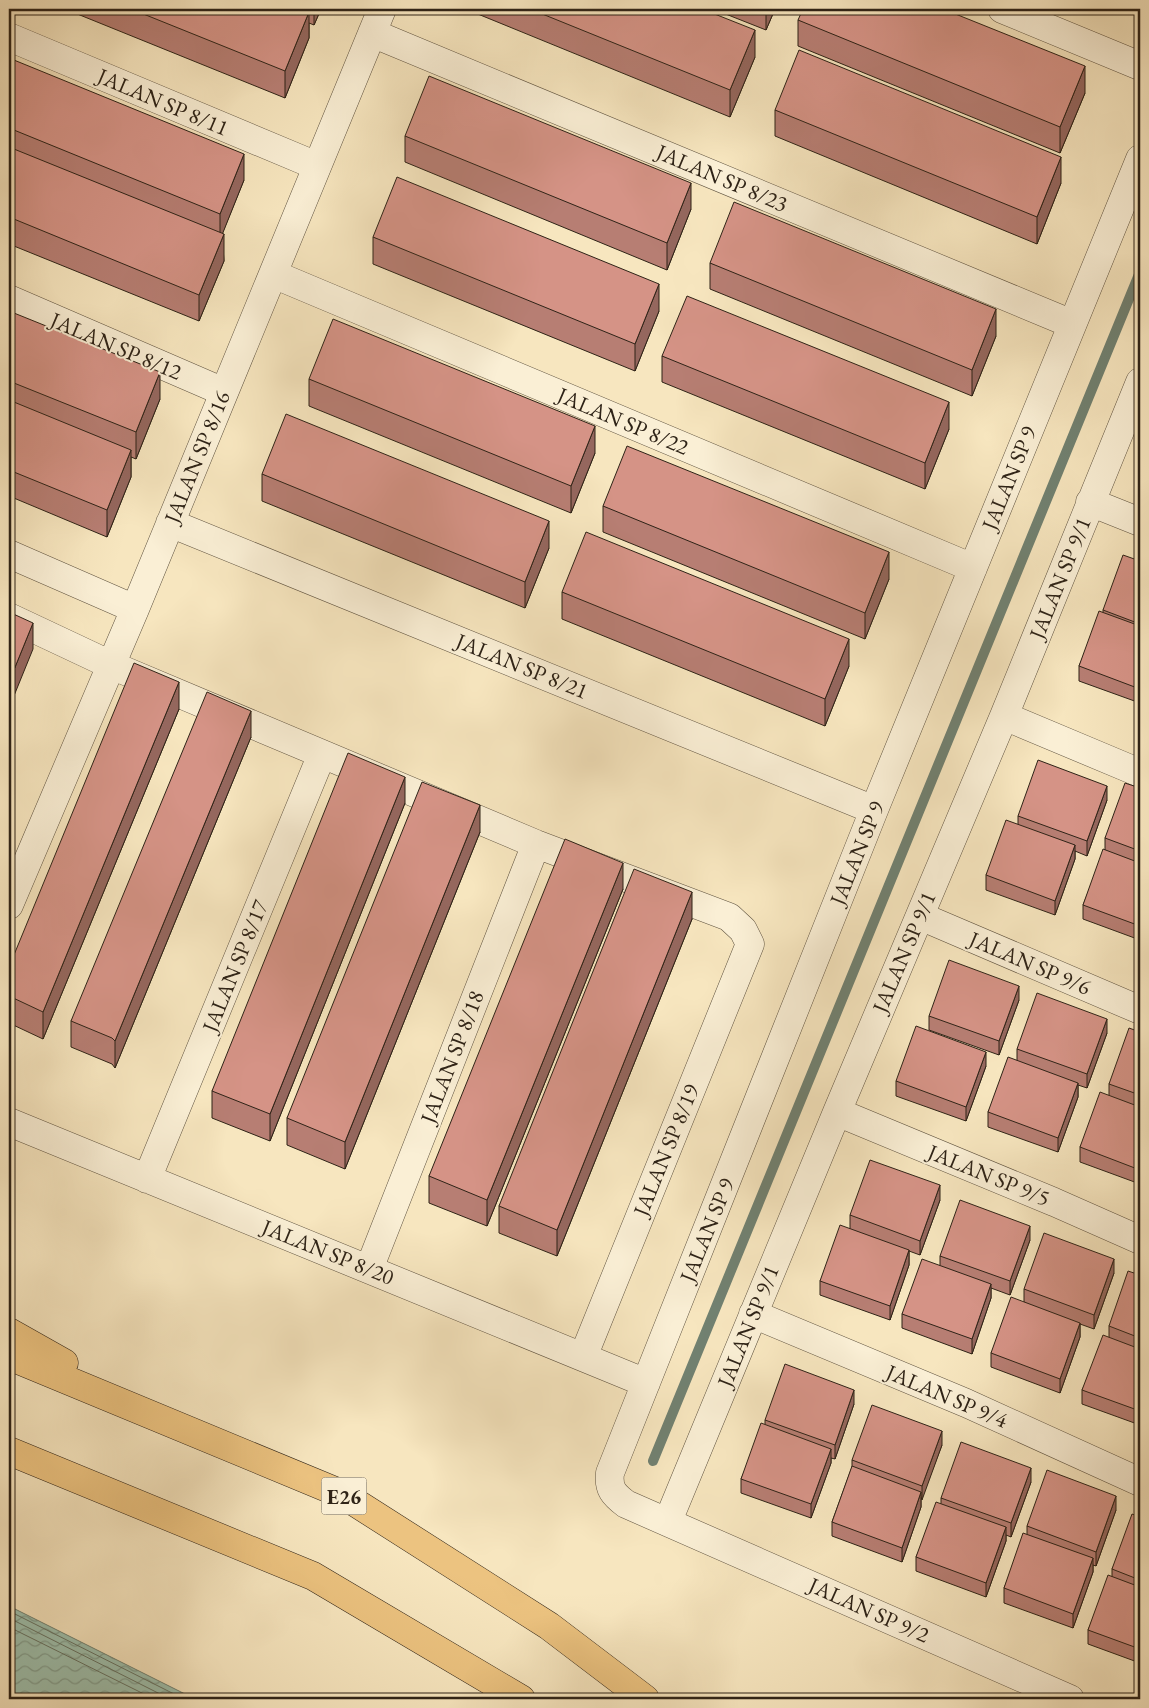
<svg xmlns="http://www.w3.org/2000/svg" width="1149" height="1708" font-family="'EB Garamond',serif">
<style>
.water{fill:url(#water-waves);stroke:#718171}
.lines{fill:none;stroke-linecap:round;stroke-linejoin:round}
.shore{stroke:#667262;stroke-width:1}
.stream{stroke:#718171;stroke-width:10}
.minor-casing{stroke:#605441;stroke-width:29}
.motorway-casing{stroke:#2e2317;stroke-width:29}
.minor{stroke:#faefd5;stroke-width:28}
.motorway{stroke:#ecc380;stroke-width:28}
.wall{fill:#b77e73;stroke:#2e2317}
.shaded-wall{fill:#95675e;stroke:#2e2317}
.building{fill:#d59386;stroke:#2e2317}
.labels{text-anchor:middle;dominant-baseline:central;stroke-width:4;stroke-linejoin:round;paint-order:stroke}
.shield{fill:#faefd5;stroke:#6b6050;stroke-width:1}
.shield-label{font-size:21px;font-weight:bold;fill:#2e2317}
.street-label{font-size:22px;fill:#2e2317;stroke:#faefd5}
</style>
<defs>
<pattern id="water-waves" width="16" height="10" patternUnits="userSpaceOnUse" patternTransform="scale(1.25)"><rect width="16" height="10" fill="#9ec0ad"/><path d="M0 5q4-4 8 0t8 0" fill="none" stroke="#819c8c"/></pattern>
</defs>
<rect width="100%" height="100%" fill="#f7e6bf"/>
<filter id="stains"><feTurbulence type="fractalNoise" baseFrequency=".004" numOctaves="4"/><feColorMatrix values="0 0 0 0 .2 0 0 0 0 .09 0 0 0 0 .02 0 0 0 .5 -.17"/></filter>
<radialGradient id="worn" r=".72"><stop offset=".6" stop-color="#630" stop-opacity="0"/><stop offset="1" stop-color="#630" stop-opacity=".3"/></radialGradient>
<path class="water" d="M9,1606L195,1699H9Z"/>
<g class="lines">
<path class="shore" d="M9,1611L184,1699
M9,1618L170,1699
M9,1627L154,1699"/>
<path class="stream" d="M653,1461L1140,272"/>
<g class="minor-casing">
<path id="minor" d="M1002,9L1140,66
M372,33L1072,324
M9,37L317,166
M273,274L973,568
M9,299L224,392
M1090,502L1140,522
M170,523L874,810
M9,554L135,609
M9,617L111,665L536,844L729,917L743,930L750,944L583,1357
M1004,716L1140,773
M9,905L135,609L382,9
M920,916L1140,1010
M837,1112L1054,1202L1140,1240
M9,1122L646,1383
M147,1179L322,754
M369,1269L536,844
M753,1314L966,1403L1140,1482
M668,1521L837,1112L1004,716L1140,382
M1070,1699L626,1504C614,1495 608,1489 610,1473L874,810L1140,159"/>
</g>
<g class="motorway-casing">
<path id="motorway" d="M9,1332L64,1363
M9,1356L342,1494L549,1626L645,1699
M9,1451L313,1576L521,1699"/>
</g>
<use href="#minor" class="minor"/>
<use href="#motorway" class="motorway"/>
</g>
<path class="wall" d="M65,9H321L314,25L309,23V38L285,98Z
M468,9H702L755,57L730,117L468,10Z
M713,9H775L766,30Z
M798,20L1085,93L1060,153L798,46Z
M9,58L244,180L222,234L224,261L199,321L9,244Z
M775,110L1061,183L1037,244L775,136Z
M405,136L691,209L667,270L405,162Z
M373,237L659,311L635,371L373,264Z
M710,263L996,336L972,396L710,289Z
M9,311L160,399L136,459L131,457V477L107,537L9,496Z
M662,356L949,429L925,489L662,382Z
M309,379L595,453L571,513L309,406Z
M262,474L549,548L525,608L262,501Z
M603,506L889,579L865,639L603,532Z
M1140,561V703L1079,681V666L1103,612V610Z
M562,592L849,666L825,726L562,619Z
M179,709L43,1039L9,1023V967Z
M251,737L115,1068L112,1064L71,1047V1021Z
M1140,788V940L1083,919V905L1105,850V838Z
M1107,800L1087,856L1075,851V859L1055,915L986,890V875L1018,824V816Z
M405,803L270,1141L212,1118V1091Z
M480,832L345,1169L287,1145V1118Z
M623,889L487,1226L429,1203V1176Z
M692,919L557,1256L499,1233V1206Z
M1019,1000L999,1055L929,1030V1016Z
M1140,1032V1184L1080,1162V1147L1109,1095V1084Z
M1107,1033L1087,1088L1078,1085V1097L1058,1152L988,1127V1112L1017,1060V1049Z
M986,1066L966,1121L896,1096V1081Z
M940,1200L920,1255L909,1251V1265L890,1320L820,1295V1281L850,1229V1215Z
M1030,1240L1010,1295L991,1288V1298L972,1354L902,1328V1314L940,1265V1256Z
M1114,1273L1094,1329L1080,1324V1337L1060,1393L991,1367V1353L1024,1302V1289Z
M1140,1275V1425L1082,1404V1390L1109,1337V1326Z
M854,1404L835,1459L831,1458V1463L811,1518L741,1493V1479L765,1425V1420Z
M942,1445L921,1500V1507L902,1562L832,1536V1522L852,1467V1460Z
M1031,1482L1011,1537L1006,1535V1541L986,1597L916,1571V1557L941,1503V1498Z
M1116,1510L1096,1566L1093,1565V1572L1073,1628L1004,1603V1588L1027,1534V1526Z
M1140,1517V1663L1088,1644V1630L1112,1576V1569Z"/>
<path class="shaded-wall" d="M314,9H321L314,25Z
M766,9H775L766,30Z
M309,12V38L285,98V71Z
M755,30V57L730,117V90Z
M1085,66V93L1060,153V127Z
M244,154V180L220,240V214Z
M1061,157V183L1037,244V217Z
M691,183V209L667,270V243Z
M224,234V261L199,321V295Z
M659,284V311L635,371V344Z
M996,309V336L972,396V370Z
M160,372V399L136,459V432Z
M949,402V429L925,489V463Z
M595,426V453L571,513V486Z
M131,450V477L107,537V510Z
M549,521V548L525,608V582Z
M889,552V579L865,639V613Z
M33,623V649L9,708V682Z
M849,639V666L825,726V699Z
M179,682V709L43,1039V1012Z
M251,711V737L115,1068V1041Z
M405,777V803L270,1141V1114Z
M1107,786V800L1087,856V841Z
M480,805V832L345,1169V1142Z
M1075,845V859L1055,915V901Z
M623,863V889L487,1226V1200Z
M692,892V919L557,1256V1230Z
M1019,986V1000L999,1055V1041Z
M1107,1019V1033L1087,1088V1074Z
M986,1052V1066L966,1121V1107Z
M1078,1083V1097L1058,1152V1138Z
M940,1185V1200L920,1255V1241Z
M1030,1226V1240L1010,1295V1281Z
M909,1250V1265L890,1320V1306Z
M1114,1259V1273L1094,1329V1315Z
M991,1284V1298L972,1354V1339Z
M1080,1323V1337L1060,1393V1379Z
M854,1390V1404L835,1459V1445Z
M942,1431V1445L922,1500V1486Z
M831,1449V1463L811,1518V1504Z
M1031,1468V1482L1011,1537V1523Z
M921,1492V1507L902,1562V1548Z
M1116,1496V1510L1096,1566V1552Z
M1006,1527V1541L986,1597V1583Z
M1093,1558V1572L1073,1628V1614Z"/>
<path class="building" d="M131,9H302L309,12L285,71Z
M530,9H702L755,30L730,90Z
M803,9H943L1085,66L1060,127L798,20Z
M799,50L1061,157L1037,217L775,110Z
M9,58L244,154L220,214L9,128Z
M429,76L691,183L667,243L405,136Z
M9,147L224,234L199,295L9,217Z
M397,177L659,284L635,344L373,237Z
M734,202L996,309L972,370L710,263Z
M687,296L949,402L925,463L662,356Z
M9,311L160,372L136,432L9,381Z
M333,319L595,426L571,486L309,379Z
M9,400L131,450L107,510L9,470Z
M286,414L549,521L525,582L262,474Z
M627,446L889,552L865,613L603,506Z
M586,532L849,639L825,699L562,592Z
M1123,555L1140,561V624L1103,610Z
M1099,611L1140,626V689L1079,666Z
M9,612L33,623L9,682Z
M134,663L179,682L43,1012L9,996V967Z
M207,692L251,711L115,1041L112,1038L71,1021Z
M348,753L405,777L270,1114L212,1091Z
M1038,760L1107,786L1087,841L1018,816Z
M422,782L480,805L345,1142L287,1118Z
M1125,783L1140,788V851L1105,838Z
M1006,820L1075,845L1055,901L986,875Z
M565,839L623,863L487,1200L429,1176Z
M1103,849L1140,863V926L1083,905Z
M634,869L692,892L557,1230L499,1206Z
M949,960L1019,986L999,1041L929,1016Z
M1037,993L1107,1019L1087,1074L1017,1049Z
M916,1026L986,1052L966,1107L896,1081Z
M1129,1028L1140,1032V1095L1109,1084Z
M1008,1057L1078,1083L1058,1138L988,1112Z
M1100,1092L1140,1107V1170L1080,1147Z
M870,1160L940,1185L920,1241L850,1215Z
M960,1200L1030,1226L1010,1281L940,1256Z
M840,1225L909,1250L890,1306L820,1281Z
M1044,1233L1114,1259L1094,1315L1024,1289Z
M922,1259L991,1284L972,1339L902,1314Z
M1128,1271L1140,1275V1338L1109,1326Z
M1011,1297L1080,1323L1060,1379L991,1353Z
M1103,1335L1140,1349V1411L1082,1390Z
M785,1364L854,1390L835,1445L765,1420Z
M872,1405L942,1431L922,1486L852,1460Z
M761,1423L831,1449L811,1504L741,1479Z
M961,1442L1031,1468L1011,1523L941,1498Z
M852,1466L921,1492L902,1548L832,1522Z
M1047,1470L1116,1496L1096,1552L1027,1526Z
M936,1502L1006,1527L986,1583L916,1557Z
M1132,1514L1140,1517V1580L1112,1569Z
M1023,1533L1093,1558L1073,1614L1004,1588Z
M1108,1575L1140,1587V1649L1088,1630Z"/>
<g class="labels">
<rect class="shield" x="321.5" y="1477.5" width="45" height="37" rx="4"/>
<g class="shield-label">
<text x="344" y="1496">E26</text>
</g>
<g class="street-label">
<text transform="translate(163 102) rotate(23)">JALAN SP 8/11</text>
<text transform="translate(722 178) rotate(23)">JALAN SP 8/23</text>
<text transform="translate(116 346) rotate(23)">JALAN SP 8/12</text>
<text transform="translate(623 421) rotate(23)">JALAN SP 8/22</text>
<text transform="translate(197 457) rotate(-68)">JALAN SP 8/16</text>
<text transform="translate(1009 478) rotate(-68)">JALAN SP 9</text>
<text transform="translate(1060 578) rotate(-68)">JALAN SP 9/1</text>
<text transform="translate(522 666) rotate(22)">JALAN SP 8/21</text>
<text transform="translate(857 853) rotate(-68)">JALAN SP 9</text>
<text transform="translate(904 952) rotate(-67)">JALAN SP 9/1</text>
<text transform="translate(1030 963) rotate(23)">JALAN SP 9/6</text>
<text transform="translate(235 966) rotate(-68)">JALAN SP 8/17</text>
<text transform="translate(452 1057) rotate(-69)">JALAN SP 8/18</text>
<text transform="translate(666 1150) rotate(-68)">JALAN SP 8/19</text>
<text transform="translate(989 1175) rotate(22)">JALAN SP 9/5</text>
<text transform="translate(707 1230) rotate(-68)">JALAN SP 9</text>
<text transform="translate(328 1252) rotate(22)">JALAN SP 8/20</text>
<text transform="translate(748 1326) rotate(-68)">JALAN SP 9/1</text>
<text transform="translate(947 1396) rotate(23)">JALAN SP 9/4</text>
<text transform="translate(869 1610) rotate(24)">JALAN SP 9/2</text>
</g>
</g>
<rect width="1149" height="1708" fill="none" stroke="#f7e6bf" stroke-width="30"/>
<rect x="10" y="10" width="1129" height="1688" fill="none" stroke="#2e2317" stroke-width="2.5"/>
<rect x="15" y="15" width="1119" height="1678" fill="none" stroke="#2e2317"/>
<rect width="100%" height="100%" filter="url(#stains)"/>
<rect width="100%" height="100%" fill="url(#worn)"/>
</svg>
